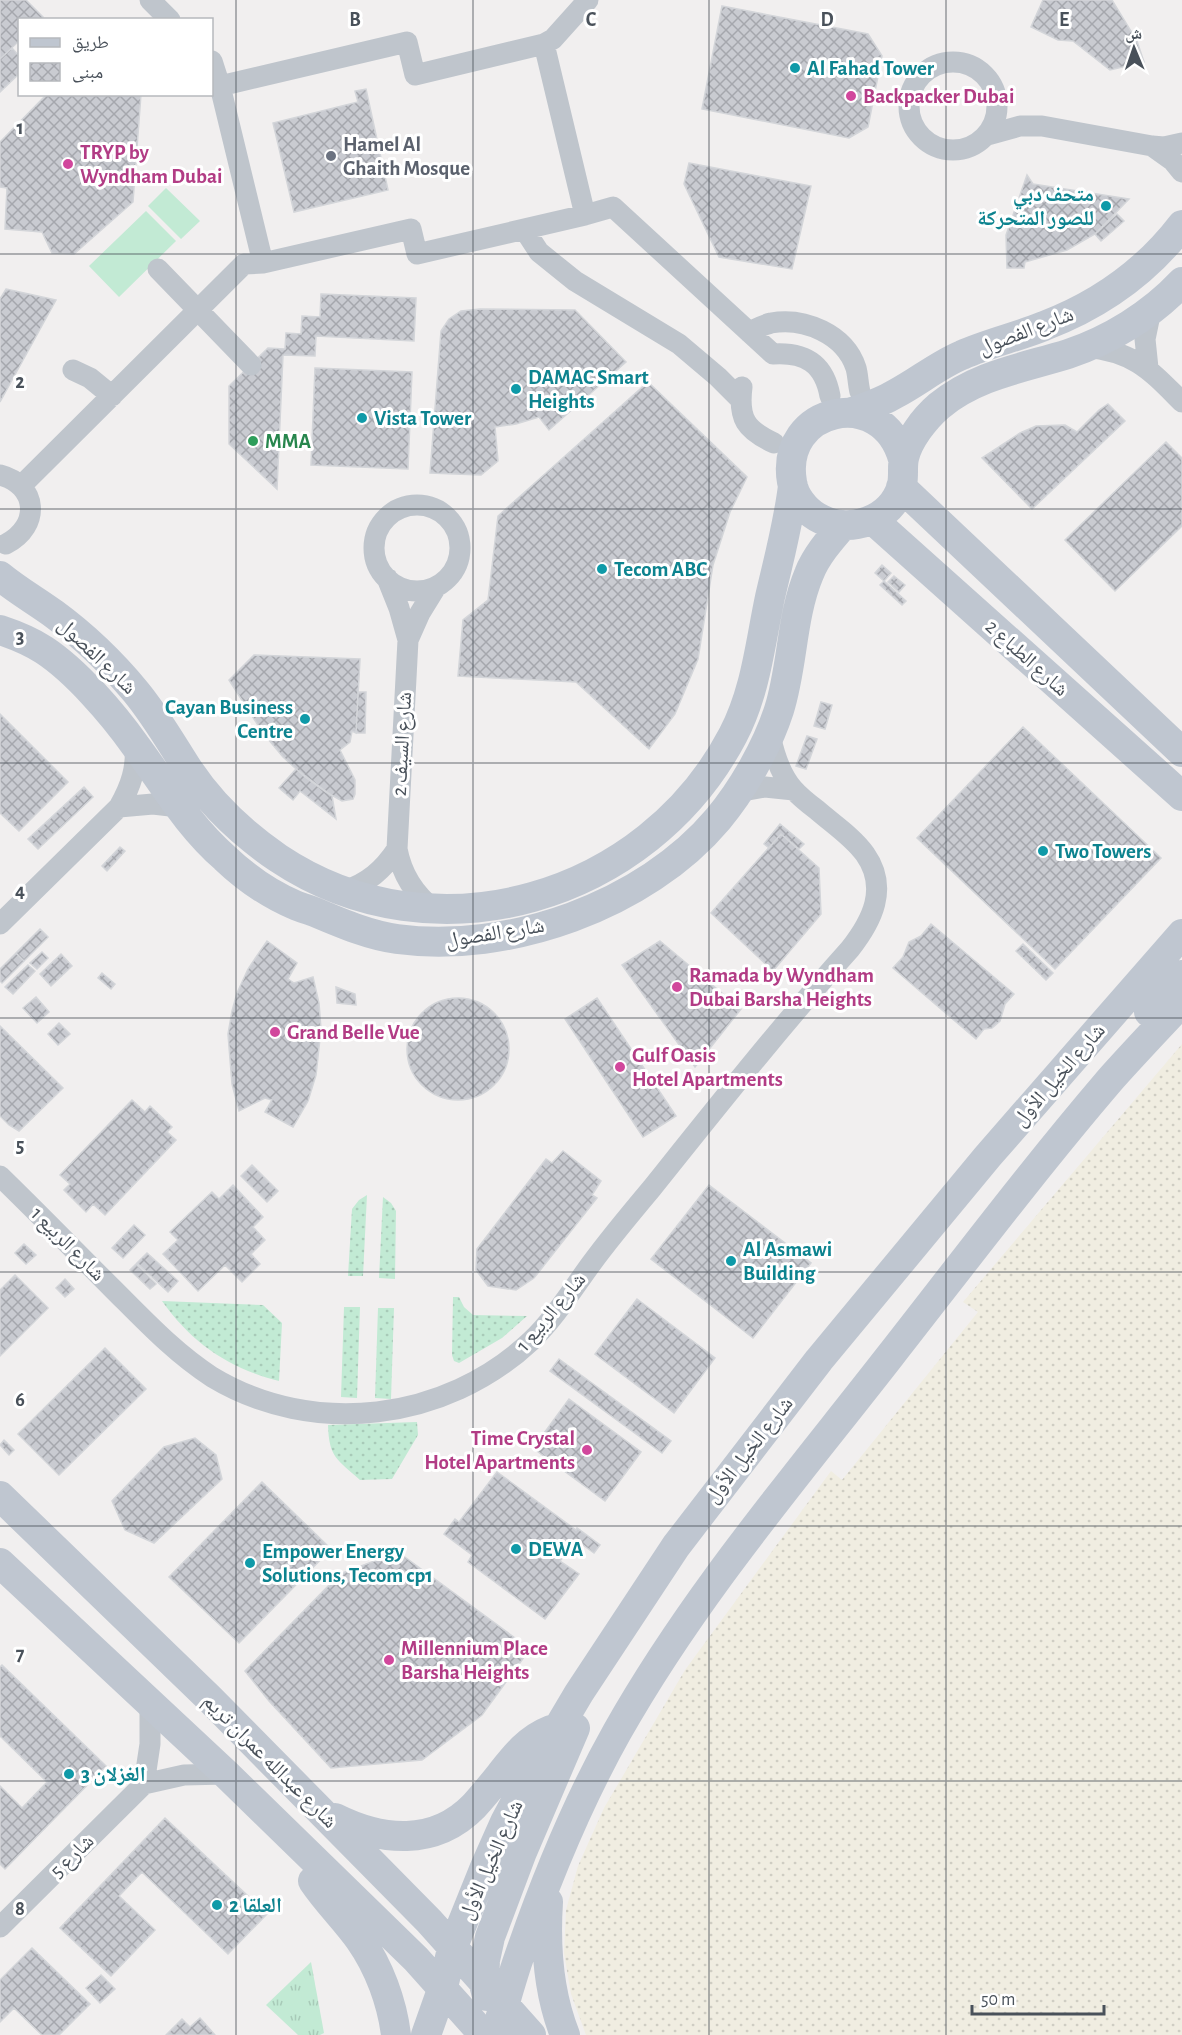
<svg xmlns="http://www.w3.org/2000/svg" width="1182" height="2035" font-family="'Alegreya Sans','Noto Naskh Arabic',sans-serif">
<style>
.grass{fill:url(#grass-dots)}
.sand{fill:url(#sand-dots)}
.park{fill:url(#park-tufts)}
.pitch{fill:#c2ead4}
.building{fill:url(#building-cross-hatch);stroke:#d3d5d9;stroke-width:1.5}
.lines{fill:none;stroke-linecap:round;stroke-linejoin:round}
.street{stroke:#bfc5cc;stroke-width:21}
.secondary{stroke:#bfc6d0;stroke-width:30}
.grid{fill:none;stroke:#49515a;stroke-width:1.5;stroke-opacity:0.55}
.culture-dot{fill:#0f9aa8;stroke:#fff;stroke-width:2}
.hotel-dot{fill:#d1479c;stroke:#fff;stroke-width:2}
.worship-dot{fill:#6b7280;stroke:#fff;stroke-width:2}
.leisure-dot{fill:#2e9e5b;stroke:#fff;stroke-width:2}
.labels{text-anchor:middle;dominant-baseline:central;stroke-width:6;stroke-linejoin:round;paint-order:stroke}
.culture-label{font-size:21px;font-weight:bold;fill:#0d838f;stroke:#fff;text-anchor:start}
.hotel-label{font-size:21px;font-weight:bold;fill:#b23c85;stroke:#fff;text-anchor:start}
.worship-label{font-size:21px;font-weight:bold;fill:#5b616d;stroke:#fff;text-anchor:start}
.street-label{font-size:21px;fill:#49515a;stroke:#fff}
.leisure-label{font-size:21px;font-weight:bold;fill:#27864d;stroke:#fff;text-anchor:start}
.grid-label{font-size:20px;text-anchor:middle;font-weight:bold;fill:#49515a;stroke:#fff;stroke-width:6;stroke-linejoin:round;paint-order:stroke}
</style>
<defs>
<pattern id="grass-dots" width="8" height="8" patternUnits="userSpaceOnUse" patternTransform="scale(1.5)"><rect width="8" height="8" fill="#c2ead4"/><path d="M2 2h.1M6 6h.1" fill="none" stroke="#a8cab8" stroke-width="1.8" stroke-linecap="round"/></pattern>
<pattern id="sand-dots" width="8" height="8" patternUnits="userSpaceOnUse" patternTransform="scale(1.5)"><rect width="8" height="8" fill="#f0ede1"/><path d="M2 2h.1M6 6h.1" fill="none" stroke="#cfcdc3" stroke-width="1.8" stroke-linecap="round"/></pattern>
<pattern id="park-tufts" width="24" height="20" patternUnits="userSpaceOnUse" patternTransform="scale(1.5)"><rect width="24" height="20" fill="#c2ead4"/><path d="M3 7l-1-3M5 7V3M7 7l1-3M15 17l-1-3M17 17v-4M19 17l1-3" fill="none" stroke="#a8cab8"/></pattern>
<pattern id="building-cross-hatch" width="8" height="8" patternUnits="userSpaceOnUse" patternTransform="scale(1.5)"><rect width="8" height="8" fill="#c9cbd1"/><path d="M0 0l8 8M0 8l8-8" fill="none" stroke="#a5a7ad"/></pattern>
</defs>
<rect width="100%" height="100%" fill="#f1efef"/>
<path class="grass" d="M367,1195L363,1276H348L352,1209L359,1200Z
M383,1197L391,1203L396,1211L395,1279L379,1278Z
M453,1297H459L464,1307L473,1315L527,1316L502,1338L459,1363L454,1361L452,1355Z
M162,1301L263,1305L282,1323L279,1381C228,1368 192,1343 162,1301Z
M344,1307H360L357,1398L341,1397Z
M378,1308H394L391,1399L375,1398Z
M417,1422L418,1435L392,1479L360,1480C337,1459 329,1458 328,1425Z"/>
<path class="sand" d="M1182,1044V2035H586L571,1994L564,1953L566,1910L578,1866L604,1808L685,1670L831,1471L842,1480L978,1312L963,1302Z"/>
<path class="park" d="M311,1962L324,2033L320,2035H298L266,2005Z"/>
<path class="pitch" d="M166,188L200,221L181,239L148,206Z
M146,211L176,241L119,297L89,266Z"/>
<path class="building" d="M0,0H26L43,17L40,20H20V40L0,59Z
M1043,0H1112L1137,41L1144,62L1110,70L1073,41L1058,40L1031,27Z
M722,6L868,34L882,56L868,127L849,138L702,109Z
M12,48L20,57V73L0,92V59Z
M366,89L388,190L294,212L273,123L358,102L355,91Z
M47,94H141L133,202L74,254L52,253L42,232L5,229L7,188L0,187V142Z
M689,163L811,186L792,269L719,257L684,184Z
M1027,175L1033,184L1129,199L1095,234L1067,250L1025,262L1024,268H1007L1006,235Z
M1117,214L1124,221L1101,241L1095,234Z
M6,289L56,300L0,402V299Z
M321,294L416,298L414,341L316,336L315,356L283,355L277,489L229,444V386L268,348L285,349L286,333L301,334L302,316L320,317Z
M480,309L575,310L626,362L549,430L539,417L516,424L495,427L498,461L481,475L430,473L441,331L449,319L461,311Z
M315,368L412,372L408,469L311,465Z
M648,382L747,477L730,512L713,565L698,659L675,714L649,749L576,682L458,676L463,620L488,600L498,516Z
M1108,404L1125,421L1032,509L982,458L1020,433L1036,426L1065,425L1077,432L1099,410Z
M1166,442L1182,458V526L1115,591L1065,540Z
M882,565L891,573L884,581L875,573Z
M894,576L905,585L899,592L888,582Z
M884,581L906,601L902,605L880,585Z
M254,655L360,659L356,733L352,731L350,742L340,750L355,780V794L353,799L342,801L326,792L305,777L283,757L263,733L229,680Z
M358,692H366L365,733H356Z
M821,702L832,705L825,729L814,726Z
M0,714L68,782L19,831L0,813Z
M1023,727L1161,858L1055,969L917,838Z
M807,736L817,739L806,769L796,766Z
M296,769L332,796L336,819L300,791L293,800L279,788Z
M84,787L93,797L38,849L28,839Z
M780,824L804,844L799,849L781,834L769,848L764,844Z
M781,834L819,868L821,914L773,971L711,913Z
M120,847L125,851L107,871L102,866Z
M931,924L1014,994L1005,1004L1000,1021L992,1028L984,1029L976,1039L893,968L903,957L909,942L921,936Z
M40,929L48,937L24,961L16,953Z
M267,941L297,963L288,979L294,983L313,977L319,1003L321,1029L316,1075L308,1101L293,1127L265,1112L272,1100L265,1098L239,1111L232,1084L228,1034L232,1011L237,993L248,969Z
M660,941L741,1009L695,1067L622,965Z
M1023,944L1053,973L1046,980L1016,951Z
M42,952L48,958L37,969L30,963Z
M16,953L24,961L2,983L0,981V969Z
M61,954L72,966L51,986L40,974Z
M28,965L35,971L13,994L5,987Z
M102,973L115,984L111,989L98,978Z
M336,987L355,994L356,1005L337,1003Z
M36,997L49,1012L37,1023L23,1008Z
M597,998L676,1116L643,1137L565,1019Z
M407 1049a51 51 0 1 1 102 0a51 51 0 1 1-102 0Z
M59,1023L70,1034L58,1045L48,1034Z
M0,1026L63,1088L19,1131L9,1125L0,1116Z
M132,1100L145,1112L150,1106L172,1127L167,1132L176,1140L105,1215L93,1204L86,1212L64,1190L70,1184L60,1175Z
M563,1151L601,1181L592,1195L597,1198L534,1278L516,1290L488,1286L476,1270L477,1249L546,1159L552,1163Z
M252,1165L278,1191L267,1202L241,1176Z
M233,1185L263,1217L253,1227L265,1240L251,1254L260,1264L242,1282L225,1265L198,1291L163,1254L178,1240L170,1232L212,1192L219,1199Z
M709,1185L811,1263L753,1338L651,1259Z
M134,1225L145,1235L123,1258L112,1248Z
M24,1244L36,1255L26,1264L15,1253Z
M147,1253L178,1281L168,1292L137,1263Z
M136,1264L156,1284L150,1289L130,1270Z
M15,1275L48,1308L0,1356V1290Z
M65,1279L74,1289L65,1297L56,1288Z
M637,1299L715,1358L674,1413L595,1354Z
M105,1348L146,1389L59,1475L18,1434Z
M559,1359L671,1441L662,1453L550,1371Z
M569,1399L641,1452L605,1501L533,1448Z
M195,1438L216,1455L222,1479L154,1543L125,1530L112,1501L164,1447Z
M4,1440L14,1450L9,1455L0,1445Z
M497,1472L576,1530L577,1528L600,1545L594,1553L576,1540L560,1561L579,1574L545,1619L468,1562L472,1555L444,1534L455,1519L459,1522Z
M262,1482L331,1549L239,1643L169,1577Z
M398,1552L530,1649L482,1715L422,1760L331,1768L269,1701L245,1671L340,1574Z
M2,1665L106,1766L5,1869L0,1864V1786L22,1808L47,1782L0,1736V1667Z
M165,1818L267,1914L228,1954L142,1872L119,1896L155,1930L111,1976L60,1928Z
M32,1948L90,2004L59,2035H42L14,2008L0,2022V1980Z
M101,1975L115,1989L100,2003L86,1988Z
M200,2018L215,2035H166L182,2019L190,2027Z"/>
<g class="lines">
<path class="street" d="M150,0L170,20
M544,44L553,39L588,0
M212,61L220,86L263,263L411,229L417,254L585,215L544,44L415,75L407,42L220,86
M909 106a44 44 0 1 1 88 0a44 44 0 1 1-88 0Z
M988,135L1020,126H1042L1152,146L1164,147L1182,143
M1152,146L1173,161L1182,172
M585,215L613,207L773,354C805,352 824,363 830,396
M524,229L539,252L575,281L679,344L718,377L740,399
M158,269L251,365
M749,332C756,329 763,325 771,323C804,317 845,334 856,368C858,375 858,384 860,392
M1086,347C1135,352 1150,370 1182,402
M1148,368L1145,339L1151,310
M73,370L90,378L112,396
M742,387C738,419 746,430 774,443
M0,475C38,485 41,526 6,544
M21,486L244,264L263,263
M374 548a43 43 0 1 1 86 0a43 43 0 1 1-86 0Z
M387,578L399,608L408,640L397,849C402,875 414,893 434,910
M408,640L420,613L436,587
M737,792L765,787L794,790
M119,807L153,804L179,807
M344,891C368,883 383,870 397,849
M0,924L119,807C131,786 137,768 135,744
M0,1176C38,1213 76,1252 114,1290C145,1321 175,1353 212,1377C313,1438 446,1421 531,1341C554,1319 572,1290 591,1264C610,1238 631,1213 652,1188C716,1108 781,1026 850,949C872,921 889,888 865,854C853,837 833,824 817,810C809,804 800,797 793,789C780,774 774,754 770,735
M144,1784L150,1744V1703
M0,1927L144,1784L184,1775L226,1774"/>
<path class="secondary" d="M853,412C867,407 882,402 895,394C918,382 938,365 962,355C989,343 1017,337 1044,326C1099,305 1146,272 1182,225
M903,459C882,384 779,407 792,482C794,496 805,510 817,517C849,536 892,520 902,485C904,476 902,466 904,458C908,440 925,418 939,406C976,375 1023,368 1068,354C1110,340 1151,315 1182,282
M901,487L1182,752
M873,520L1182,796
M0,576C17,590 36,601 54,614C84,636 112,663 136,692C155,715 170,741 186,766C209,802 243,834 278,858C435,963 648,898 733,735C756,691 760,644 770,597C779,558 788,526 793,486
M0,630C15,635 30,641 44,650C76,671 113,714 135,745C164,784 188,826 225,858C245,877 269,894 295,905C302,908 310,910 317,913C343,924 369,935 397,939C508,954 645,906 718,819C743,789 767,747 779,710C793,666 791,617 809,574C816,556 830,540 843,525
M1149,1012L1182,975
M0,1496L209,1698L429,1921L531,2035
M0,1563L226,1774L416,1959L484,2035
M335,1818C381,1841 434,1847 474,1806C483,1796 492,1785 500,1775C515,1756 528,1739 551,1730
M313,1881C327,1902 345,1919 360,1940C379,1967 392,2002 396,2035
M548,1902C545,1948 548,1992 565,2035
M487,1996L484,1984L485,1960L490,1937L522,1852L575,1728
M426,2035L443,1987L452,1949L485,1867L505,1822L528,1779L579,1693L676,1546L819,1360L988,1156L1182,934
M495,2035C503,2011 509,1987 517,1963C544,1884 576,1805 617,1732C693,1597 795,1478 890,1356C962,1264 1033,1170 1109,1081C1133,1054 1158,1028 1182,1002"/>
</g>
<path class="grid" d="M236,0V2035M473,0V2035M709,0V2035M946,0V2035M0,254H1182M0,509H1182M0,763H1182M0,1018H1182M0,1272H1182M0,1526H1182M0,1781H1182"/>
<g class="culture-dot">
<circle cx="795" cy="68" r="6"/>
<circle cx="1106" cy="206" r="6"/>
<circle cx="516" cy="389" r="6"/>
<circle cx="362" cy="418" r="6"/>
<circle cx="602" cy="569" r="6"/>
<circle cx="305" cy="719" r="6"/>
<circle cx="1043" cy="851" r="6"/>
<circle cx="731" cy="1261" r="6"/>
<circle cx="516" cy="1549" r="6"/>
<circle cx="250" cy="1563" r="6"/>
<circle cx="69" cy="1774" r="6"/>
<circle cx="217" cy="1905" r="6"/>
</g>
<g class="hotel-dot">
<circle cx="851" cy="96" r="6"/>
<circle cx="68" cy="164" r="6"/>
<circle cx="677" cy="987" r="6"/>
<circle cx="275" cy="1032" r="6"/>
<circle cx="620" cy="1067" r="6"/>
<circle cx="587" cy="1450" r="6"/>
<circle cx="389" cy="1660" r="6"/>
</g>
<circle class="worship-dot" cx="331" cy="156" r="6"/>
<circle class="leisure-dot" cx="253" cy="441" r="6"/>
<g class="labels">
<g class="culture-label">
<text x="807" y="68">Al Fahad Tower</text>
<text x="1094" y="194" text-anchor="end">متحف دبي<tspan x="1094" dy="24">للصور المتحركة</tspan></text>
<text x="528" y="377">DAMAC Smart<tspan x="528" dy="24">Heights</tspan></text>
<text x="374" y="418">Vista Tower</text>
<text x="614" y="569">Tecom ABC</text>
<text x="293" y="707" text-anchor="end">Cayan Business<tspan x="293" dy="24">Centre</tspan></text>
<text x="1055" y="851">Two Towers</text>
<text x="743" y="1249">Al Asmawi<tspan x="743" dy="24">Building</tspan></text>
<text x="528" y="1549">DEWA</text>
<text x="262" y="1551">Empower Energy<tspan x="262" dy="24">Solutions, Tecom cp1</tspan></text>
<text x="81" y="1774">الغزلان 3</text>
<text x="229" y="1905">العلقا 2</text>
</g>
<g class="hotel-label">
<text x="863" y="96">Backpacker Dubai</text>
<text x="80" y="152">TRYP by<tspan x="80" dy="24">Wyndham Dubai</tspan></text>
<text x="689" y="975">Ramada by Wyndham<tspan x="689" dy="24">Dubai Barsha Heights</tspan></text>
<text x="287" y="1032">Grand Belle Vue</text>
<text x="632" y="1055">Gulf Oasis<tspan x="632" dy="24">Hotel Apartments</tspan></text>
<text x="575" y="1438" text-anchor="end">Time Crystal<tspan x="575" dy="24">Hotel Apartments</tspan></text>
<text x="401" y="1648">Millennium Place<tspan x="401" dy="24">Barsha Heights</tspan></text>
</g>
<g class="worship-label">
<text x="343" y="144">Hamel Al<tspan x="343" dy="24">Ghaith Mosque</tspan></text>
</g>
<g class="street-label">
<text transform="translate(1026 331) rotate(-21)">شارع الفصول</text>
<text transform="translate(97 656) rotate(44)">شارع الفصول</text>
<text transform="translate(1027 658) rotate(42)">شارع الطباع 2</text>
<text transform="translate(402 744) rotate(-87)">شارع السيف 2</text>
<text transform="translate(495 933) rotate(-9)">شارع الفصول</text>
<text transform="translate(1059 1075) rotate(-49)">شارع الخيل الأول</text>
<text transform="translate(68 1244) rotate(45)">شارع الربيع 1</text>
<text transform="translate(551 1312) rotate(-50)">شارع الربيع 1</text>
<text transform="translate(749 1450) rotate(-52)">شارع الخيل الأول</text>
<text transform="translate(270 1761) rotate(45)">شارع عبدالله عمران تريم</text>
<text transform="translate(72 1856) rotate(-45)">شارع 5</text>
<text transform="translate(491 1860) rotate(-66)">شارع الخيل الأول</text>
</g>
<g class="leisure-label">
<text x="265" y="441">MMA</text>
</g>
</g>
<g class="grid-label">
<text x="355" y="26">B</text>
<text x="591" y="26">C</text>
<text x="827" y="26">D</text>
<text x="1064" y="26">E</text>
<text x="20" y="134">1</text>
<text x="20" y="388">2</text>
<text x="20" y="643">3</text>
<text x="20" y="897">4</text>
<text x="20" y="1152">5</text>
<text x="20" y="1406">6</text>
<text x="20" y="1660">7</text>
<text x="20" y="1915">8</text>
</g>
<rect x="18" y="18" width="195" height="78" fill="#ffffff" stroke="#b6b9bd" stroke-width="1.5"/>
<rect x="30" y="38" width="30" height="9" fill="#bfc6d0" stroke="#b6b9bd" stroke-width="1.5"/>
<text x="72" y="48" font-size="18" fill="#49515a">طريق</text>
<rect x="30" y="63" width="30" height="18" fill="url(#building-cross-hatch)" stroke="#b6b9bd" stroke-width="1.5"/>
<text x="72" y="78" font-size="18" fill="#49515a">مبنى</text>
<g transform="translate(1134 48) rotate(358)" stroke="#ffffff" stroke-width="4.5" paint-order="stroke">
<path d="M0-4.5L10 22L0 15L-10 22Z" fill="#49515a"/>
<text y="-9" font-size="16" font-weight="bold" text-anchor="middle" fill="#49515a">ش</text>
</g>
<path d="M972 2005v9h132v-9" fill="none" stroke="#49515a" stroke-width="3"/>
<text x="981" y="2005" font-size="18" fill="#49515a" stroke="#ffffff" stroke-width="4.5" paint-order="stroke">50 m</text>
</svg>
